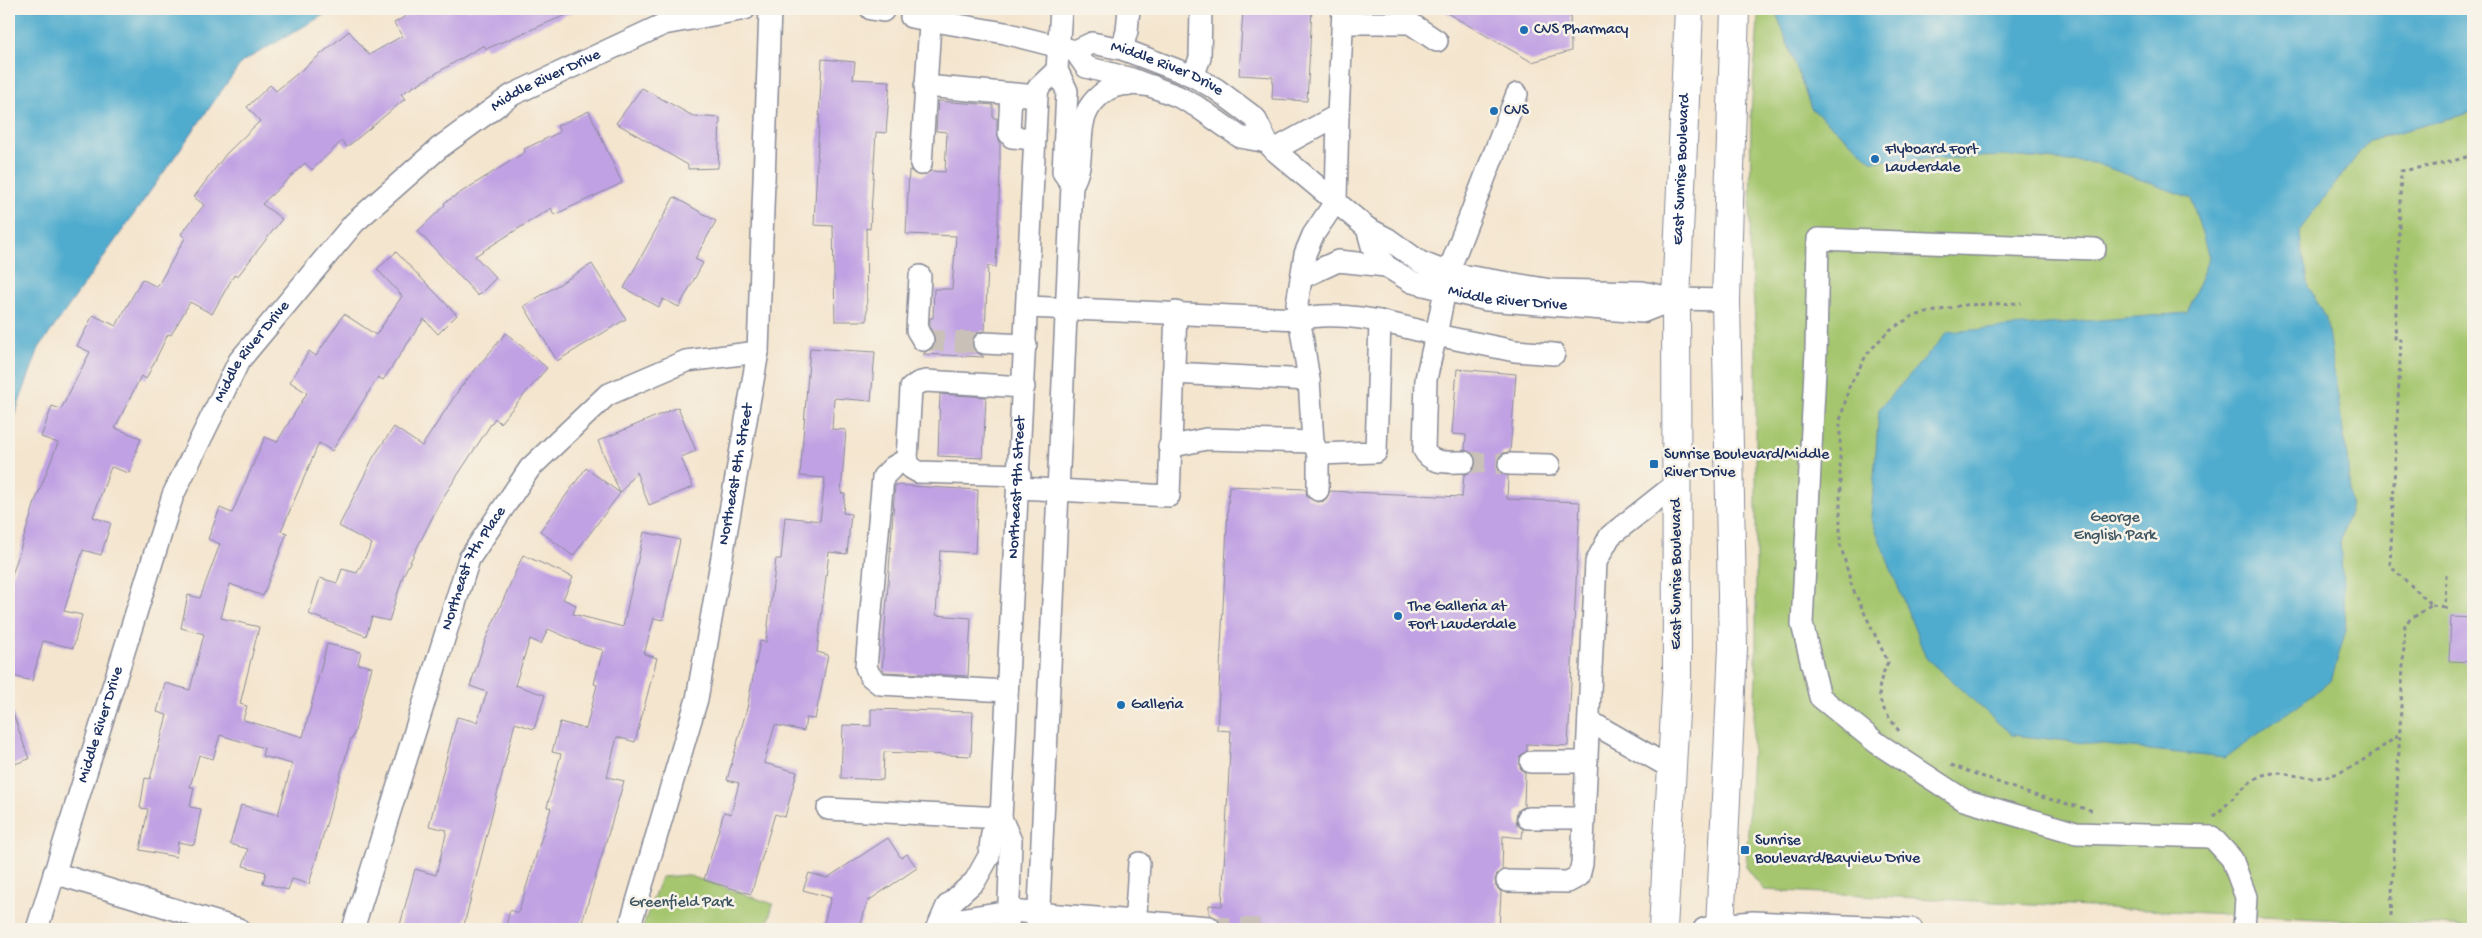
<svg xmlns="http://www.w3.org/2000/svg" width="2482" height="938" font-family="'Gochi Hand',sans-serif">
<style>
.green{fill:#a5c66e;stroke:#607a66}
.water{fill:#50acce;stroke:#366e96}
.building{fill:#c0a1e3}
.lines{fill:none;stroke-linecap:round;stroke-linejoin:round}
.minor-tunnel{stroke:#c9c1b8;stroke-width:21;stroke-dasharray:21 11;stroke-linecap:butt}
.minor-casing{stroke:#888a96;stroke-width:24}
.major-casing{stroke:#888a96;stroke-width:30}
.path{stroke:#888a96;stroke-width:3;stroke-dasharray:4 4;stroke-linecap:butt}
.minor{stroke:#fff;stroke-width:21}
.major{stroke:#fff;stroke-width:28}
.poi-dot{fill:#1f6fb2;stroke:#f7f3e8;stroke-width:2}
.labels{text-anchor:middle;dominant-baseline:central;stroke-width:5;stroke-linejoin:round;paint-order:stroke}
.poi-label{font-size:16px;fill:#1b2f5e;stroke:#f7f3e8;text-anchor:start}
.street-label{font-size:16px;fill:#1b2f5e;stroke:#f7f3e8}
.park-label{font-size:16px;fill:#3e5562;stroke:#f7f3e8}
</style>
<rect width="100%" height="100%" fill="#f7f3e8"/>
<filter id="ink" filterUnits="userSpaceOnUse"><feTurbulence type="fractalNoise" baseFrequency=".02" numOctaves="2"/><feDisplacementMap in="SourceGraphic" scale="10" xChannelSelector="R" yChannelSelector="G"/><feConvolveMatrix kernelMatrix="1 2 1 2 8 2 1 2 1" color-interpolation-filters="sRGB"/></filter>
<filter id="wash" filterUnits="userSpaceOnUse"><feTurbulence type="fractalNoise" baseFrequency=".0096" numOctaves="4" result="noise"/><feDisplacementMap in="SourceGraphic" scale="20" xChannelSelector="R" yChannelSelector="G"/><feGaussianBlur stdDeviation="1.12" result="paint"/><feColorMatrix in="noise" values="0 0 0 0 0 0 0 0 0 0 0 0 0 0 0 0 0 1.4 0 .05"/><feComposite in="paint" operator="in"/></filter>
<g filter="url(#wash)">
<rect width="100%" height="100%" fill="#f4e5ce"/>
<path class="green" d="M1759,9H1775L1811,108L2008,156L2095,163L2369,140L2473,112V927L1764,890L1746,867L1756,677V337L1750,243L1751,111Z
M687,875L773,904L766,929H642L661,877Z"/>
<path class="water" d="M9,9H334L242,62L39,348L9,430Z
M1775,9H2473V112L2369,140L2299,231L2309,287L2326,318L2347,457L2351,505L2340,542L2346,630L2331,681L2225,758L2012,735L1926,658L1871,518L1879,409L1948,332L2187,313L2209,257L2191,198L2095,163L2008,156L1872,161L1811,108Z"/>
<g id="blocks">
<path class="building" d="M401,9H580L486,49L484,45L401,94L405,99L347,147L342,141L312,170L305,163L262,204L282,219L237,277L234,275L212,314L190,302L171,335L168,334L146,379L141,376L115,428L141,438L129,473L111,467L93,517L111,523L101,555L83,550L64,611L82,615L73,648L43,641L32,681L9,675V585L36,499L58,443L41,437L52,406L61,409L90,352L77,346L93,315L116,326L142,279L157,287L185,238L181,234L204,205L194,197L226,154L260,121L247,107L270,85L276,91L349,31L369,55L402,36L394,23L406,16Z
M1243,9H1312L1307,101L1272,99L1273,77L1239,75Z
M1440,9H1570L1571,51L1532,62Z
M822,59L855,62L853,79L890,81L886,133L876,132L870,229L866,228L867,321H835L833,226L814,225Z
M642,88L693,116L720,118L718,168L688,169V165L616,123Z
M938,101L993,105V118H997V132L1000,142V174L996,267L988,266L985,331L978,332L972,342L973,349L984,357L923,354L934,346L935,340L930,327V318H933L934,289H952L956,236L906,234L909,170L921,176L931,171L945,172L947,132L936,131Z
M589,111L622,183L554,215L551,208L475,256L496,278L478,296L418,231L445,205L444,203L525,152L524,149L560,132L557,126Z
M674,197L716,221L695,259L703,263L679,307L663,299L659,307L624,288Z
M396,252L457,315L438,334L424,319L383,380L378,377L332,451L319,443L281,531L287,533L263,596L230,584L221,618L259,627L240,704L247,706L243,720L303,737L327,644L361,652L358,664L372,667L353,738H351L309,884L292,879L288,890L263,883L266,872L243,866L248,849L230,844L241,805L278,815L292,764L262,756L264,748L220,735L213,759L199,755L190,787H194L190,807L201,809L194,845L178,842L176,857L140,850L148,809L140,808L145,778L150,779L167,715L157,712L165,683L190,690L204,634L181,628L188,595L200,598L220,544L208,539L220,508L232,513L265,437L277,442L307,393L290,382L309,351L316,356L344,314L376,335L402,296L377,269Z
M592,264L626,319L557,361L524,306Z
M506,333L547,368L500,423L495,418L440,502L403,576L389,621L372,617L366,636L309,614L320,578L337,583L342,569L357,573L372,544L339,526L374,456L394,427L422,446L460,388Z
M810,348L875,352L871,401L834,398L832,429L846,430L841,493L845,494L843,513L851,514L847,554L829,552L817,652L828,655L815,719L806,718L804,731L775,725L764,763L797,772L785,817L775,814L751,894L704,880L724,812L731,814L739,783L727,780L747,708L760,641L766,642L776,559H781L785,517L820,521L825,478L800,476Z
M1457,369L1516,374L1510,452L1503,453L1497,463L1498,470L1508,476L1507,499L1580,502L1568,746L1527,744V751L1520,756V768L1525,773L1524,807L1517,811L1516,818L1517,825L1523,829L1522,838L1503,836L1502,870L1497,874L1495,880L1496,887L1501,892L1499,929H1221L1220,921L1209,914V905L1222,906L1231,731L1217,730L1229,486L1306,489L1307,497L1318,502L1325,501L1330,491L1462,497L1464,475L1471,472L1476,461L1474,455L1465,450L1466,435L1452,434Z
M940,394L986,397L983,458L938,456Z
M678,407L696,451L681,457L693,487L649,505L636,472L573,556L540,531L586,468L620,493L598,441Z
M895,485L978,490L975,553L940,551L936,615L971,618L968,676L885,672L882,669Z
M644,532L680,540L663,620L654,618L644,654L657,658L635,742L617,737L607,777L624,781L580,929H505L510,910L518,913L551,808L547,807L561,754L552,752L560,722L586,729L597,685L594,684L603,650L585,645L548,629L541,644L530,639L515,685L545,695L534,729L515,723L463,929H399L415,869L436,875L447,830L429,826L457,717L477,722L487,692L470,686L485,641L523,555L573,577L563,599L576,605L573,614L623,627Z
M2451,617L2473,618V662L2449,661Z
M9,708H11L29,759L9,766Z
M871,709L973,712L971,756L884,752L883,780L841,778L843,725L871,726Z
M888,838L901,858L907,854L917,868L868,901L859,929H822L831,898L803,890L809,873L827,878Z"/>
</g>
</g>
<g filter="url(#ink)">
<use href="#blocks" fill-opacity="0" stroke="#888a96" stroke-width="1"/>
<g class="lines">
<path class="minor-tunnel" d="M923,340L984,343
M1464,462L1509,464
M1209,927L1259,929"/>
<g class="minor-casing">
<g id="minor">
<path d="M871,9L883,11"/>
<path d="M1061,9L1057,70L1067,91L1063,172L1072,185"/>
<path d="M1350,11L1343,23H1410L1437,41"/>
<path id="s1" d="M911,17L1005,33L1075,51L1092,43L1122,49L1193,76L1216,89L1255,118L1267,142L1274,150L1367,228L1388,239L1420,262L1448,273L1551,290L1642,292L1676,299L1726,300"/>
<path d="M1122,49L1127,31L1129,9"/>
<path d="M1075,51L1086,67L1132,79L1177,96L1196,106L1240,137L1267,142"/>
<path d="M1193,76L1200,58L1201,9"/>
<path d="M925,86L1037,96"/>
<path d="M1011,95L1009,133L1012,137L1035,139"/>
<path d="M1338,115L1336,201L1313,235L1305,254L1297,304L1309,380L1313,442L1318,454L1376,452L1380,321"/>
<path d="M1274,150L1338,115L1343,9"/>
<path d="M921,164L931,9"/>
<path id="s2" d="M1367,228L1372,246L1386,266L1412,282L1487,300L1642,312L1675,299"/>
<path d="M2095,249L1818,239L1816,351L1802,624L1820,697L1877,743L1964,800L2076,833L2212,837L2232,859L2246,897L2244,929"/>
<path d="M1448,273L1517,94"/>
<path d="M920,276L917,330L923,340"/>
<path d="M1301,278L1338,261L1386,266"/>
<path d="M1028,307L1299,319C1343,309 1393,324 1436,335L1445,290"/>
<path d="M984,343L1026,345"/>
<path d="M1173,373L1309,380"/>
<path d="M1169,447L1206,439L1313,442"/>
<path d="M907,459L911,388L918,383L926,381L1024,387"/>
<path d="M1464,462C1450,462 1431,465 1424,450L1426,379L1436,335L1515,351L1554,354"/>
<path d="M1509,464L1549,465"/>
<path d="M1019,488L1169,496L1176,312"/>
<path d="M1318,490V454"/>
<path d="M1007,691L880,684L870,676L866,667L883,477L893,467L907,459L911,468L918,472L1020,475"/>
<path d="M1589,721L1671,768"/>
<path d="M1531,762H1587"/>
<path d="M828,809L1001,818"/>
<path d="M1528,818H1584"/>
<path d="M54,873L239,929"/>
<path d="M1507,881L1568,882L1579,876L1582,864L1596,562L1610,536L1677,483"/>
<path id="s3" d="M37,929L173,495L239,361L354,223L439,148L512,95L664,24L745,9"/>
<path id="s4" d="M353,929L469,559L530,468L607,395L686,361L758,352"/>
<path id="s5" d="M629,929L697,699L758,352L770,9"/>
<path d="M936,929L960,919L1009,911L1209,927"/>
<path d="M937,929L947,906L975,881L989,856L992,833L1001,818"/>
<path id="s6" d="M1008,929L1011,841L1001,818L1037,96L1038,88L1057,70"/>
<path d="M1038,929L1072,185C1089,158 1071,124 1096,99C1112,82 1130,83 1152,86"/>
<path d="M1135,929L1139,863"/>
<path d="M1704,929L1720,925L1753,922L1912,929"/>
</g>
</g>
<g class="major-casing">
<g id="major">
<path id="s7" d="M1663,929L1677,676L1676,299L1689,9"/>
<path d="M1720,929L1733,647L1726,300L1735,9"/>
</g>
</g>
<path class="path" d="M2446,574L2445,607L2449,613
M2432,605L2445,607
M1899,731C1879,704 1872,696 1888,662L1852,587L1840,543V421L1849,387L1867,354L1888,331L1913,316L1963,305L2021,303
M1951,765L2030,794L2094,811
M2213,816C2230,805 2242,783 2263,775C2281,769 2297,778 2315,778C2348,776 2374,752 2399,735
M2391,916L2405,623L2432,605L2390,566L2401,340H2395L2401,171L2446,163L2473,155"/>
<use href="#minor" class="minor"/>
<use href="#major" class="major"/>
</g>
</g>
<g class="poi-dot">
<circle cx="1524" cy="30" r="5"/>
<circle cx="1494" cy="111" r="5"/>
<circle cx="1875" cy="159" r="5"/>
<rect x="1649" y="459" width="10" height="10" rx="2.5"/>
<circle cx="1398" cy="616" r="5"/>
<circle cx="1121" cy="705" r="5"/>
<rect x="1740" y="845" width="10" height="10" rx="2.5"/>
</g>
<g class="labels">
<g class="poi-label">
<text x="1534" y="30">CVS Pharmacy</text>
<text x="1504" y="111">CVS</text>
<text x="1885" y="150">Flyboard Fort<tspan x="1885" dy="18">Lauderdale</tspan></text>
<text x="1664" y="455">Sunrise Boulevard/Middle<tspan x="1664" dy="18">River Drive</tspan></text>
<text x="1408" y="607">The Galleria at<tspan x="1408" dy="18">Fort Lauderdale</tspan></text>
<text x="1131" y="705">Galleria</text>
<text x="1755" y="841">Sunrise<tspan x="1755" dy="18">Boulevard/Bayview Drive</tspan></text>
</g>
<g class="street-label">
<text stroke="none"><textPath href="#s1" startOffset="266">Middle River Drive</textPath></text>
<text stroke="none"><textPath href="#s3" startOffset="1024">Middle River Drive</textPath></text>
<text stroke="none"><textPath href="#s7" startOffset="760">East Sunrise Boulevard</textPath></text>
<text stroke="none"><textPath href="#s2" startOffset="171">Middle River Drive</textPath></text>
<text stroke="none"><textPath href="#s3" startOffset="619">Middle River Drive</textPath></text>
<text stroke="none"><textPath href="#s5" startOffset="468">Northeast 8th Street</textPath></text>
<text stroke="none"><textPath href="#s6" startOffset="444">Northeast 9th Street</textPath></text>
<text stroke="none"><textPath href="#s4" startOffset="381">Northeast 7th Place</textPath></text>
<text transform="translate(1677 574) rotate(-90)">East Sunrise Boulevard</text>
<text stroke="none"><textPath href="#s3" startOffset="214">Middle River Drive</textPath></text>
</g>
<g class="park-label">
<text x="2115" y="518">George<tspan x="2115" dy="18">English Park</tspan></text>
<text x="681" y="903">Greenfield Park</text>
</g>
</g>
<rect width="2482" height="938" fill="none" stroke="#f7f3e8" stroke-width="30"/>
</svg>
